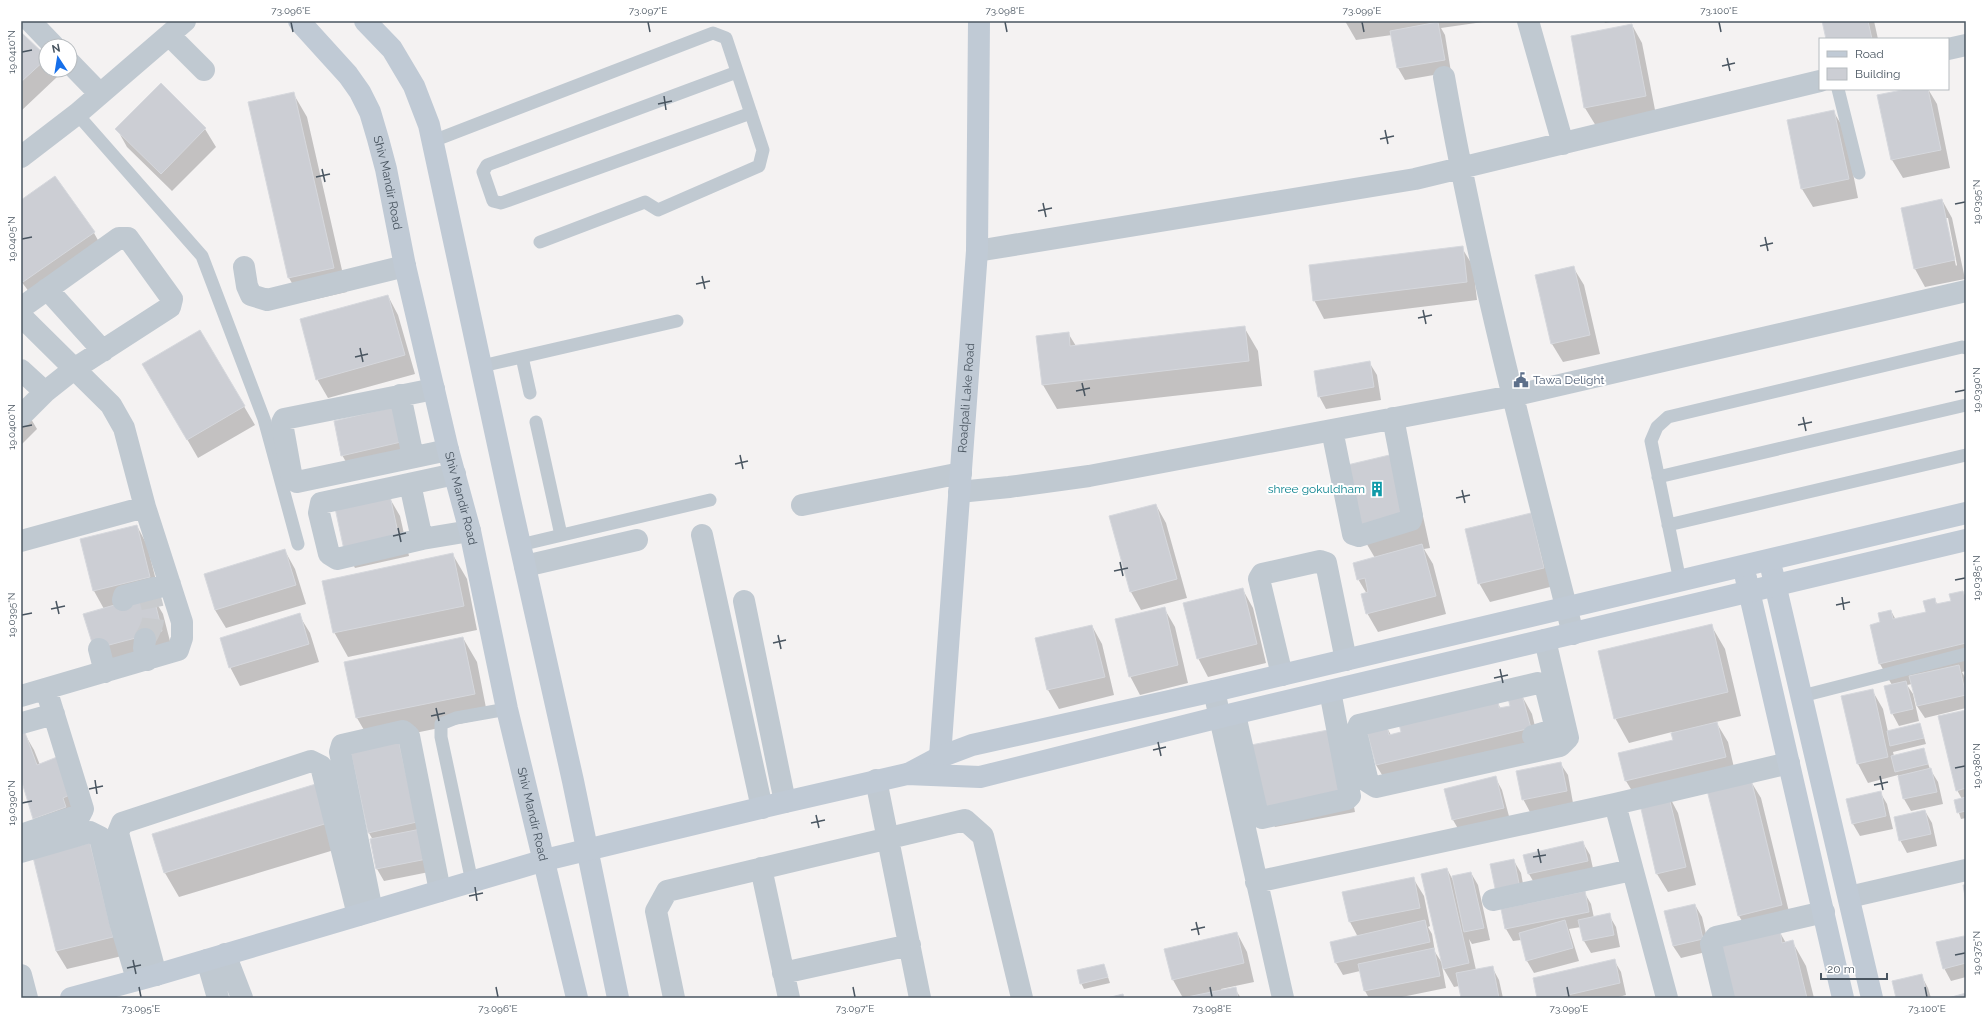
<svg xmlns="http://www.w3.org/2000/svg" width="1987" height="1019" font-family="Raleway,sans-serif">
<style>
.shadow{fill:#0003;fill-rule:evenodd}
.building{fill:#ccced4;stroke:#d6d8dd}
.lines{fill:none;stroke-linecap:round;stroke-linejoin:round}
.street-tunnel{stroke:#c9cbce;stroke-width:22;stroke-dasharray:22 11;stroke-linecap:butt}
.lane{stroke:#c0c9d1;stroke-width:13}
.street{stroke:#c0c9d1;stroke-width:22}
.secondary{stroke:#c0cad5;stroke-width:22}
.ticks{fill:none;stroke:#495560;stroke-width:1.5}
.labels{text-anchor:middle;dominant-baseline:central;stroke-width:4;stroke-linejoin:round;paint-order:stroke}
.street-label{font-size:12px;fill:#495560;stroke:#fff}
.service-label{font-size:12px;fill:#4e5e75;stroke:#fff;text-anchor:start}
.culture-label{font-size:12px;fill:#0d838f;stroke:#fff;text-anchor:end}
.neatline{fill:none;stroke:#495560;stroke-width:1.5}
.ticks-label{font-size:10px;text-anchor:middle;fill:#495560}
</style>
<rect width="100%" height="100%" fill="#f4f2f2"/>
<path class="shadow" d="M1345,21H1490L1441,28L1445,35L1451,72L1405,80L1398,68L1392,35L1356,40Z
M1604,21H1616L1605,23Z
M1823,21H1874L1878,39H1827Z
M1632,25L1642,43L1656,115L1596,126L1585,108L1572,37Z
M21,33L46,58V70H53L57,77L21,111Z
M161,85L205,129L216,147L172,191L127,147L117,129Z
M1912,89H1928L1937,104L1950,168L1903,178L1892,160L1878,96Z
M293,93L307,117L347,292L303,302L289,278L249,103Z
M1833,111L1844,129L1858,198L1813,207L1802,189L1788,121Z
M1942,200L1952,218L1965,279L1925,287L1915,269L1902,208ZM1945,218H1948L1957,265L1956,266Z
M21,201L94,233L104,251L35,300L21,281Z
M1462,248L1473,266L1477,300L1324,319L1314,300Z
M1573,267L1584,285L1600,354L1563,362L1552,344L1536,276Z
M388,296L398,315L415,374L328,398L317,379Z
M1244,327L1258,351L1262,386L1057,409L1043,385L1068,333L1076,346Z
M200,332L255,425L198,458L144,365Z
M1369,362L1377,375L1381,400L1326,409L1319,396Z
M21,402L37,429L21,445Z
M393,408L408,455L349,467L342,455Z
M1417,489L1430,548L1424,549L1433,564L1446,614L1378,632L1367,613V594L1358,579L1375,558L1358,529Z
M389,497L400,516L409,556L355,568L345,549Z
M1156,505L1166,523L1187,598L1141,610L1131,592L1111,517Z
M1531,514L1554,586L1490,602L1479,583Z
M137,526L147,545L160,596L153,597L163,614L172,649L105,668L104,609L94,591Z
M285,551L295,569L306,604L226,628L215,610Z
M453,555L467,579L477,630L348,657L334,632Z
M1243,590L1253,608L1266,663L1208,677L1198,658Z
M1963,592L1966,598V671L1962,672L1966,679V708L1925,718L1917,706L1912,684L1907,685L1913,694L1919,721L1899,726L1892,713V685L1880,664L1871,626L1881,623L1891,611L1896,620L1927,612L1934,599L1938,605L1952,601Z
M1164,608L1175,627L1188,683L1140,695L1130,676Z
M299,615L310,633L319,662L240,686L230,667Z
M1711,625L1725,649L1741,716L1716,722L1728,742L1736,776L1637,799L1626,781L1619,754L1674,741L1672,732L1629,743L1615,718Z
M1092,626L1102,644L1114,695L1059,709L1048,690L1036,639Z
M463,638L477,662L488,718L371,742L357,718L345,662Z
M1872,690L1883,709L1888,732L1920,724L1926,744L1893,752L1894,756L1923,749L1930,769L1938,782L1943,804L1911,811L1904,799L1898,775L1868,783L1858,764L1842,697Z
M1522,696L1532,714L1540,747L1387,783L1376,765L1369,733L1387,728L1391,735L1497,702L1501,709L1512,706Z
M1966,711V818L1961,819L1955,801L1962,799L1957,790Z
M23,731L34,750L40,765L86,811L45,837L34,818L21,776Z
M398,739L409,757L434,871L384,881L377,869L371,840H373L369,833Z
M1343,749L1355,812L1275,827L1264,809Z
M1560,763L1568,775L1573,803L1530,812L1523,799Z
M1495,777L1502,790L1510,820L1460,832L1453,820L1445,789Z
M1750,780L1761,798L1792,924L1750,934L1739,916L1708,790Z
M319,784L344,847L179,897L165,873L153,835Z
M1880,792L1887,804L1893,829L1860,836L1853,824Z
M1668,794L1678,813L1696,885L1668,892L1657,874Z
M1925,811L1932,823L1937,846L1907,853L1900,840Z
M1583,843L1590,855L1594,873L1536,886L1529,874Z
M89,844L100,863L122,956L67,969L56,951L34,857Z
M1514,861L1521,873L1526,900L1504,905Z
M1447,869L1454,882L1471,873L1478,885L1490,940L1472,944L1469,939L1476,970L1492,967L1499,980L1503,998H1462L1459,986L1454,987L1442,966L1446,988L1397,998H1369L1365,991L1360,971L1343,975L1336,963L1358,937L1350,922L1343,892L1413,878L1424,896L1430,926L1428,927L1432,934L1435,952L1442,963Z
M1584,892L1591,904L1594,918L1609,915L1616,927L1620,947L1591,953L1584,941L1581,927L1569,929L1579,961L1534,973L1527,961L1521,940L1513,941L1506,929L1502,910Z
M1695,905L1702,917L1710,951L1681,958L1673,946Z
M1779,931L1786,943L1792,941L1806,966L1814,998H1729Z
M1237,933L1247,952L1254,982L1221,989L1222,991L1235,989L1241,998H1183L1173,980Z
M1963,937L1966,942V977L1951,981L1944,968Z
M1614,960L1621,972L1626,995L1615,998H1538Z
M1104,965L1110,983L1084,989L1081,983Z
M1921,975L1928,988L1931,998H1897Z"/>
<path class="building" d="M1822,21H1868L1872,39H1826Z
M1438,22L1445,60L1397,68L1390,31Z
M1632,24L1646,96L1584,108L1571,36Z
M21,32L46,56V59L21,82Z
M161,83L206,128L161,174L115,129Z
M1907,89H1928L1941,150L1891,160L1877,95Z
M294,92L334,268L288,278L248,102Z
M1834,110L1849,179L1801,189L1787,120Z
M55,176L95,232L23,282L21,279V200Z
M1942,199L1955,260L1914,269L1901,208Z
M1463,246L1467,282L1313,301L1309,265Z
M1574,266L1590,335L1551,344L1535,275Z
M388,295L405,355L316,380L300,319Z
M1245,326L1249,361L1042,385L1036,336L1069,332L1070,346Z
M200,330L245,406L187,440L142,364Z
M1370,361L1374,387L1318,397L1314,371Z
M394,407L401,442L341,456L334,421Z
M1398,453L1410,513L1358,530L1343,466Z
M390,496L399,537L344,550L335,508Z
M1156,504L1177,579L1130,592L1109,516Z
M1531,513L1544,568L1478,584L1465,529Z
M137,525L150,577L93,591L80,539Z
M1422,544L1436,596L1366,614L1361,594L1368,592L1365,578L1357,580L1353,563Z
M285,549L296,585L215,610L204,574Z
M453,553L464,606L333,633L322,581Z
M1243,588L1257,644L1197,659L1183,603Z
M1963,591L1966,602V643L1879,664L1870,625L1880,622L1878,613L1891,610L1893,619L1926,612L1923,601L1935,598L1936,604L1951,601L1949,594Z
M153,594L162,631L94,649L83,614Z
M1165,607L1178,665L1129,677L1115,619Z
M300,613L309,644L229,668L220,638Z
M1712,624L1728,692L1614,719L1598,651Z
M1092,625L1105,677L1047,690L1035,638Z
M463,637L475,694L356,718L344,662Z
M1959,665L1966,695L1917,706L1909,676Z
M1906,681L1913,709L1891,714L1884,686Z
M1873,689L1888,757L1857,764L1841,696Z
M1522,695L1531,728L1376,765L1367,732L1387,727L1389,735L1401,732L1399,724L1498,701L1499,708L1510,706L1508,698Z
M1966,710V788L1956,791L1938,716Z
M1717,722L1726,757L1625,781L1618,753L1673,740L1671,733Z
M1920,723L1924,738L1890,746L1887,731Z
M1333,729L1345,794L1263,809L1251,745Z
M24,730L37,765L62,755L76,792L63,798L66,807L33,819L21,779V731Z
M398,738L417,822L368,833L350,749Z
M1924,748L1928,764L1895,772L1891,756Z
M1561,762L1567,791L1522,800L1516,771Z
M1931,768L1937,792L1903,799L1898,776Z
M1496,776L1504,808L1452,820L1444,789Z
M1751,779L1782,905L1738,916L1707,790Z
M319,783L331,822L164,873L152,834Z
M1881,791L1886,816L1852,824L1846,799Z
M1668,793L1686,867L1656,874L1639,800Z
M1966,797V811L1957,813L1954,800Z
M1925,810L1931,834L1899,841L1894,817Z
M421,829L427,859L376,869L370,839Z
M1583,841L1588,861L1528,874L1523,855Z
M90,843L113,937L56,951L33,857Z
M1514,859L1520,888L1496,893L1490,864Z
M1447,868L1469,963L1443,969L1421,874Z
M1471,872L1484,928L1464,932L1452,876Z
M1414,877L1420,908L1349,922L1342,892Z
M1963,885H1966V902Z
M1585,891L1589,912L1505,929L1501,909Z
M1695,904L1703,939L1673,946L1664,911Z
M1610,913L1614,935L1583,941L1578,920Z
M1425,920L1430,942L1335,963L1330,942Z
M1565,920L1573,948L1526,961L1519,933Z
M1780,930L1782,943L1793,940L1807,998H1728L1716,945Z
M1237,932L1244,963L1172,980L1164,949Z
M1964,936L1966,945V963L1943,969L1936,942Z
M1434,948L1440,976L1364,991L1358,964Z
M1615,959L1620,983L1555,998H1537L1533,978Z
M1104,964L1108,977L1080,984L1077,970Z
M1493,966L1499,998H1461L1456,973Z
M1922,974L1928,998H1896L1892,981Z
M1236,987L1238,998H1182Z
M1966,993V998H1948Z
M1123,994L1124,998H1107Z"/>
<g class="lines">
<path class="street-tunnel" d="M145,639C156,621 155,614 149,595"/>
<path class="lane" d="M737,72L487,165L483,172L493,201L501,203L751,113
M1838,89L1859,173
M77,114L202,256L264,419L298,544
M433,141L713,33L726,38L763,150L759,166L658,210L645,202L540,242
M522,357L530,393
M482,366L677,321
M536,422L561,535
M1658,477L1966,405
M1668,525L1966,455
M520,545L710,500
M1680,581L1651,441L1657,427L1668,417L1962,347L1966,348
M1802,696L1966,654
M472,882L441,737V724L456,718L507,709"/>
<path class="street" d="M30,21L54,46
M1528,21L1563,144
M169,35L204,70
M1948,49L1966,45
M70,63L100,94
M1444,77C1477,265 1526,449 1573,634
M21,157L77,114L185,21
M977,251L1415,179L1820,81
M244,267L247,286L251,295L267,300L405,266
M47,289L103,351
M21,308L119,238H128L172,299L170,307L74,369L45,392
M21,316L111,405L124,428L145,507L182,622V638L178,650L21,696
M21,370L45,392L21,416
M434,389L284,419L282,423L292,479L297,482L448,450
M400,395L413,457
M1332,430L1353,534L1359,536L1411,520L1412,516L1393,418
M455,474L321,503L319,513L329,554L337,559L422,539L470,531
M410,484L422,539
M959,492L1009,487L1089,476L1512,396L1966,291
M802,505L961,473
M702,535L762,808
M21,541L145,507
M525,566L637,540
M123,600L124,596L170,584
M744,601L785,802
M145,639L144,648L147,660
M99,649L105,672
M1282,675L1259,579L1262,574L1320,561L1326,563L1346,660
M1214,691L1283,998
M1235,715L1258,816L1262,818L1347,799L1350,796L1330,691
M22,723L54,714
M1533,736L1553,730L1555,725L1545,685L1538,683L1359,725L1356,732L1368,782L1376,787L1560,746L1568,738L1545,640
M876,780L920,998
M1615,804L1667,998
M21,835L80,815L83,809L46,689
M21,852L90,832L100,837L120,922L137,979
M761,868L789,998
M1256,882L1615,804L1789,763
M1849,897L1966,870
M1493,900L1632,870
M372,911L340,752L342,745L403,731L409,736L440,891
M225,954L242,998
M207,960L218,998
M783,973L910,945
M21,975L27,998
M156,975L118,833L122,823L311,761L321,766L358,915
M674,998L656,911L667,891L965,820L983,836L1022,998
M1724,998L1711,944L1716,937L1824,912"/>
<g class="secondary">
<path id="s1" d="M299,21L348,75L360,92L370,112L378,139L386,169L405,266L448,450L470,531L507,709L577,998"/>
<path d="M365,21L392,49L414,86L429,125L510,500L573,781L618,998"/>
<path d="M1772,571L1872,998"/>
<path d="M1746,578L1843,998"/>
<path id="s2" d="M939,770L977,251L979,21"/>
<path d="M908,774L940,757L972,745L1214,691L1966,513"/>
<path d="M71,998L156,975L545,860L785,802L907,774L980,777L1220,717L1966,540"/>
</g>
</g>
<path class="ticks" d="M291,22L293,32M648,22L650,32M1005,22L1007,32M1362,22L1364,32M1719,22L1721,32M22,52L32,50M1727,58L1730,71M1722,66L1735,63M664,96L666,110M658,104L672,101M1385,130L1388,144M1380,139L1394,136M322,169L325,182M316,177L330,174M1043,203L1046,217M1955,204L1965,202M1038,211L1052,208M1765,237L1768,251M22,239L32,237M1760,246L1773,243M702,276L705,289M696,284L710,281M1423,310L1426,324M1418,318L1432,315M360,348L363,362M355,357L368,354M1082,383L1085,396M1076,391L1090,388M1955,392L1965,390M1803,417L1806,431M1798,425L1812,422M22,427L32,425M740,455L743,469M735,464L748,461M1462,490L1465,503M1456,498L1470,495M398,528L401,542M393,536L406,533M1120,562L1123,576M1114,571L1128,568M1955,580L1965,578M1842,597L1844,610M56,601L59,614M1836,605L1850,602M51,609L65,606M22,615L32,613M778,635L781,649M773,643L786,640M1500,669L1503,683M1494,678L1508,675M436,708L439,721M431,716L445,713M1158,742L1161,756M1153,750L1166,747M1955,768L1965,766M1880,776L1883,790M95,780L97,794M1874,785L1888,782M89,789L103,786M22,803L32,801M816,815L819,828M811,823L825,820M1538,849L1541,863M1533,857L1546,855M475,887L477,901M469,896L483,893M1196,922L1199,935M1191,930L1205,927M1955,955L1965,953M133,960L136,974M127,968L141,965M139,987L141,997M496,987L498,997M853,987L855,997M1210,987L1212,997M1567,987L1569,997M1925,987L1927,997"/>
<defs>
<g id="civic-bare" transform="scale(1.2)"><path d="M-.6-6.5H3V-4.5H.6V-3L4-1V1h2V6H-6V1h2V-1L-.6-3ZM-1.2 2.5V6h2.4V2.5Z" fill="#5c6f8a" stroke="#fff" stroke-width="2.5" paint-order="stroke"/></g>
<g id="building-bare" transform="scale(1.2)"><path d="M-4-6H4V6H1V3H-1V6H-4ZM-2.5-4.3h1.7v1.8h-1.7ZM.8-4.3h1.7v1.8H.8ZM-2.5-1h1.7V.8h-1.7ZM.8-1h1.7V.8H.8Z" fill="#0f9aa8" stroke="#fff" stroke-width="2.5" paint-order="stroke"/></g>
</defs>
<g fill-rule="evenodd">
<use href="#civic-bare" x="1521" y="380"/>
<use href="#building-bare" x="1377" y="489"/>
</g>
<g class="labels">
<g class="street-label">
<text stroke="none"><textPath href="#s1" startOffset="189">Shiv Mandir Road</textPath></text>
<text stroke="none"><textPath href="#s2" startOffset="373">Roadpali Lake Road</textPath></text>
<text stroke="none"><textPath href="#s1" startOffset="513">Shiv Mandir Road</textPath></text>
<text stroke="none"><textPath href="#s1" startOffset="837">Shiv Mandir Road</textPath></text>
</g>
<g class="service-label">
<text x="1533" y="380">Tawa Delight</text>
</g>
<g class="culture-label">
<text x="1365" y="489">shree gokuldham</text>
</g>
</g>
<rect width="1987" height="1019" fill="none" stroke="#ffffff" stroke-width="44"/>
<rect x="1819" y="38" width="130" height="52" fill="#ffffff" stroke="#b6bbbf"/>
<rect x="1827" y="51" width="20" height="6" fill="#c0cad5" stroke="#b6bbbf"/>
<text x="1855" y="58" font-size="12" fill="#495560">Road</text>
<rect x="1827" y="68" width="20" height="12" fill="#ccced4" stroke="#b6bbbf"/>
<text x="1855" y="78" font-size="12" fill="#495560">Building</text>
<g transform="translate(58 58) rotate(348)"><circle r="19" fill="#ffffff" stroke="#b6bbbf"/>
<path d="M0-3L7 15L0 10L-7 15Z" fill="#166fea"/>
<text y="-6" font-size="11" font-weight="bold" text-anchor="middle" fill="#495560">N</text>
</g>
<path d="M1821 973v6h66v-6" fill="none" stroke="#495560" stroke-width="2"/>
<text x="1827" y="973" font-size="12" fill="#495560" stroke="#ffffff" stroke-width="3" paint-order="stroke">20 m</text>
<rect x="22" y="22" width="1943" height="975" class="neatline"/>
<g class="ticks-label">
<text x="291" y="14">73.096°E</text>
<text x="648" y="14">73.097°E</text>
<text x="1005" y="14">73.098°E</text>
<text x="1362" y="14">73.099°E</text>
<text x="1719" y="14">73.100°E</text>
<text transform="translate(11 52) rotate(-90)" y="4">19.0410°N</text>
<text transform="translate(1976 202) rotate(-90)" y="4">19.0395°N</text>
<text transform="translate(11 239) rotate(-90)" y="4">19.0405°N</text>
<text transform="translate(1976 390) rotate(-90)" y="4">19.0390°N</text>
<text transform="translate(11 427) rotate(-90)" y="4">19.0400°N</text>
<text transform="translate(1976 578) rotate(-90)" y="4">19.0385°N</text>
<text transform="translate(11 615) rotate(-90)" y="4">19.0395°N</text>
<text transform="translate(1976 766) rotate(-90)" y="4">19.0380°N</text>
<text transform="translate(11 803) rotate(-90)" y="4">19.0390°N</text>
<text transform="translate(1976 953) rotate(-90)" y="4">19.0375°N</text>
<text x="141" y="1012">73.095°E</text>
<text x="498" y="1012">73.096°E</text>
<text x="855" y="1012">73.097°E</text>
<text x="1212" y="1012">73.098°E</text>
<text x="1569" y="1012">73.099°E</text>
<text x="1927" y="1012">73.100°E</text>
</g>
</svg>
